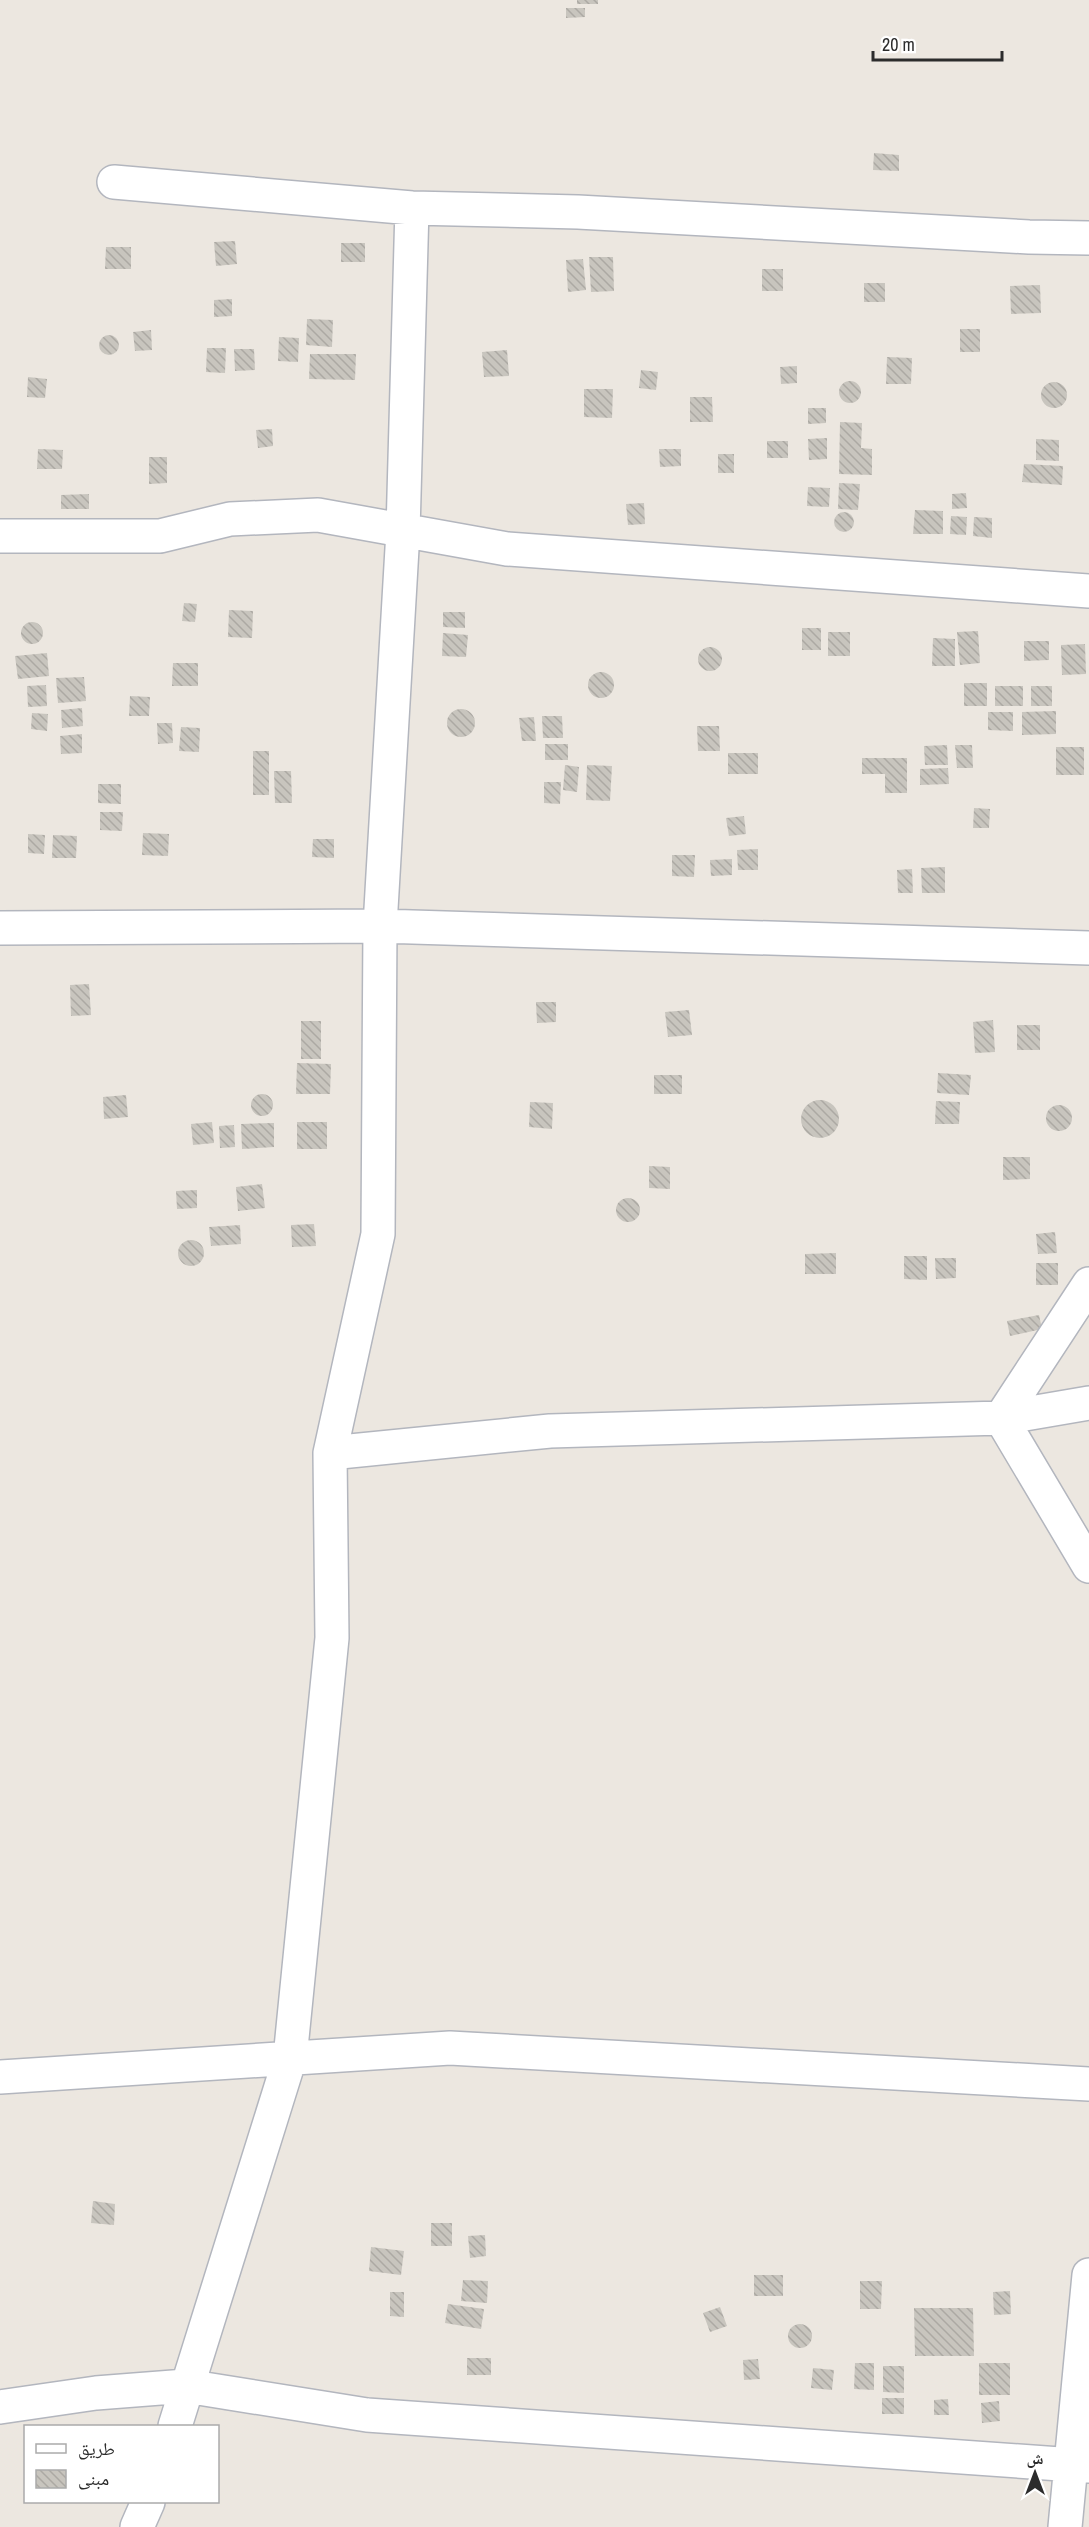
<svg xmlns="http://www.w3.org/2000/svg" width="1089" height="2527" font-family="'Archivo Narrow','Noto Naskh Arabic',sans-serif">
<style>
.building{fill:url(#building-back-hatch)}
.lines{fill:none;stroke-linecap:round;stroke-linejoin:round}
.minor-casing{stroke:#b3b6be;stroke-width:36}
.minor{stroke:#fff;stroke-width:33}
</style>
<defs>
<pattern id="building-back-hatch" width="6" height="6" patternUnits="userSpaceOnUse" patternTransform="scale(1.5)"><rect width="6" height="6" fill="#c8c5be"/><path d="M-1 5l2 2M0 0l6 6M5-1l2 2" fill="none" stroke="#aca9a3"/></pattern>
</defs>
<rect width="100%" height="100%" fill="#ece7e0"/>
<path class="building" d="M577,0H598V4H577Z
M566,8H585V17L566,18Z
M874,153L899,155V171L873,170Z
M235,241L237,264L216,266L214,242Z
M341,243H365V262H341Z
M106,247H131V269H105Z
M589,257H613L614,291L591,292Z
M583,259L586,290L568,292L566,260Z
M762,269H783V291H762Z
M864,283H885V302H864Z
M1040,285L1041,313L1011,314L1010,286Z
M232,299V316L214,317V300Z
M307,319L333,320L332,347L306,345Z
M960,329H980V352H960Z
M151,330L152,350L135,351L133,332Z
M99 345a10 10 0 1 1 20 0a10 10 0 1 1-20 0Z
M279,337L299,338L298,362L278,361Z
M207,348H226L225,373L206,372Z
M234,349H254L255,370L235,371Z
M507,350L509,376L484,377L482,352Z
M310,354H356L355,380L309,379Z
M887,357L912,358L911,384H886Z
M797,366V383L781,384L780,367Z
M641,370L658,372L656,390L639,388Z
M28,377L47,379L45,398L27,397Z
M839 392a11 11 0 1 1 22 0a11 11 0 1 1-22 0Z
M1041 395a13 13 0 1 1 26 0a13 13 0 1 1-26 0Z
M584,389H613L612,418L584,417Z
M690,397H712L713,422H690Z
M808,408H826V423L808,424Z
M840,422L862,423L861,448L872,449V475L839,474Z
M272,429L273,446L258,448L256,430Z
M827,438V459L809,460L808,439Z
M1036,439L1059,440V461L1036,460Z
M767,441H788V458H767Z
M38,449L63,450L62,469H37Z
M659,449H681V466L660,467Z
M718,454H734V473H718Z
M149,457H167V483L149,484Z
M1024,464L1063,466L1062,485L1022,482Z
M839,483L860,484L858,510L838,509Z
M808,487L830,488L829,507L807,506Z
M966,493L967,508L952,509V494Z
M89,494V509H61V495Z
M644,503L645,524L628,525L626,504Z
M915,510L943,511V534H913Z
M834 522a10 10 0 1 1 20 0a10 10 0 1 1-20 0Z
M951,516L967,517L966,535L950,534Z
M974,517L992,518V538L973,536Z
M184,603L197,604L195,622L182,621Z
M229,610L253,611L252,638L228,637Z
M443,612H465V628L443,627Z
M21 633a11 11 0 1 1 22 0a11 11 0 1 1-22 0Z
M802,628H821V650H802Z
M978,631L980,663L960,665L957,632Z
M828,632H850V656H828Z
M443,633L468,635L466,657L442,656Z
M933,638L955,639V666H932Z
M1024,641H1049V660L1024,661Z
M1085,644L1086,674L1062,675L1061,645Z
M698 659a12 12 0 1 1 24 0a12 12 0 1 1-24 0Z
M47,653L49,676L18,679L15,656Z
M173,663H198V686H172Z
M588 685a13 13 0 1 1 26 0a13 13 0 1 1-26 0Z
M84,677L86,701L58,703L56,678Z
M964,683H987V706H964Z
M46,685L47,706L28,707L27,686Z
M995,686H1023V706H995Z
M1031,686H1052V706H1031Z
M130,696L150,697L149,716H129Z
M82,708L83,726L62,728L61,710Z
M447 723a14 14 0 1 1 28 0a14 14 0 1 1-28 0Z
M1056,711V734L1022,735V712Z
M988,712H1013V731L988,730Z
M32,713L48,714L47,731L31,729Z
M542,716H562L563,738H543Z
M534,717L536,741H522L519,718Z
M157,723H172L173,743L158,744Z
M697,726H719L720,751H698Z
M181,727L200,728L199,752L179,751Z
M82,734V753L61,754L60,736Z
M545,744H568V760H545Z
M947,745L948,765H925L924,746Z
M955,745H972L973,768H957Z
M1056,747H1084V775H1056Z
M253,751H269V795H253Z
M728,753H758V774H728Z
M862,758H907V793H885V774H862Z
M565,765L579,767L577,792L563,790Z
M587,765L612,766L610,801L586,800Z
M948,768L949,784L920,785V769Z
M274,771H291L292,803H275Z
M544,782H561L560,804L544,803Z
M98,784H121V804L98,803Z
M974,808L990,809L989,828H973Z
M100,812H123L122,831L100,830Z
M744,816L746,834L729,836L726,818Z
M143,833L169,834L168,856L142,855Z
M28,834L45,835L44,854L28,853Z
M53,835L77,836L76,858H52Z
M313,839H334V858L312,857Z
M758,849V870H738L737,850Z
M672,855H695L694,877L672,876Z
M732,859V875L711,876L710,860Z
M945,867V893H922L921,868Z
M912,869L913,893H898L897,870Z
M89,984L91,1015L71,1016L70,985Z
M536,1002H556V1022L537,1023Z
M689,1010L692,1035L668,1037L665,1012Z
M993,1020L995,1052L975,1053L973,1022Z
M301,1021H321V1059H301Z
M1017,1025H1040V1050H1017Z
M297,1063L331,1064L330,1094H296Z
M938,1073L971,1075L969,1095L937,1093Z
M654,1075H682V1094H654Z
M251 1105a11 11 0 1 1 22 0a11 11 0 1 1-22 0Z
M126,1095L128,1117L104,1119L103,1097Z
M801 1119a19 19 0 1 1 38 0a19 19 0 1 1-38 0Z
M936,1101L960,1102L959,1124H935Z
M530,1102L553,1103L552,1129L529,1127Z
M1046 1118a13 13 0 1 1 26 0a13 13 0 1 1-26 0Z
M212,1122L214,1143L193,1145L191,1124Z
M297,1122H327V1149H297Z
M274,1123V1147L242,1149L241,1124Z
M234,1125L235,1147L220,1148L219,1126Z
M1003,1157H1030V1179L1003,1180Z
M649,1166L670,1167V1189L649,1188Z
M262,1184L265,1208L238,1211L236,1187Z
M197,1190V1208L177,1209L176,1191Z
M616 1210a12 12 0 1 1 24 0a12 12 0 1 1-24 0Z
M314,1224L316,1246L292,1247L291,1225Z
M240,1225L241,1244L211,1246L209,1227Z
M1055,1232L1057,1253L1038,1254L1036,1234Z
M178 1253a13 13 0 1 1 26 0a13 13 0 1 1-26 0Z
M836,1253V1274H805V1254Z
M904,1256H927V1280L904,1279Z
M935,1258H956V1278L936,1279Z
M1036,1263H1058V1285H1036Z
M1039,1315L1042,1329L1010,1336L1007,1321Z
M93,2201L115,2204L114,2225L91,2223Z
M431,2223H452V2246H431Z
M485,2235L486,2256L470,2258L468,2236Z
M371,2247L404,2251L401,2275L369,2271Z
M754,2275H783V2296H754Z
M463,2280L488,2281L487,2303L461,2301Z
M860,2281H882L881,2309H860Z
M1010,2291L1011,2314L994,2315L993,2292Z
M390,2292H404V2317L390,2316Z
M448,2304L484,2309L481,2329L445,2323Z
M720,2307L727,2326L710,2332L703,2313Z
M914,2308H973L974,2356H915Z
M788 2336a12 12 0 1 1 24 0a12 12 0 1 1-24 0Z
M467,2358H491V2375H467Z
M758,2359L760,2379L744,2380L743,2360Z
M855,2363H874V2390L854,2389Z
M979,2363H1010V2395H979Z
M883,2366H904V2393L883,2392Z
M813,2368L834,2370L832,2390L811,2388Z
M882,2398H904V2414H882Z
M948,2399L949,2415H934V2400Z
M999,2401L1000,2421L982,2423L981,2403Z"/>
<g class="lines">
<g class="minor-casing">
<path id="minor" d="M114,182L412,208L578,212L1029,237L1089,238
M0,536H160L230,519L318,515L507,549L1089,591
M0,928L380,926L1089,948
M1089,1284L1001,1418L1089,1566
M330,1453L550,1431L1001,1418L1089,1403
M0,2077L450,2048L1089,2084
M0,2407L96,2393L186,2386L367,2415L1089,2466
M175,2426L290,2058L332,1638L330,1453L378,1234L380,926L403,531L412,208
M137,2527L148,2502
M1065,2527L1089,2275"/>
</g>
<use href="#minor" class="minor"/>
</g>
<rect x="24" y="2425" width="195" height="78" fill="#ffffff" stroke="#ababab" stroke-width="1.5"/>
<rect x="36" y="2444" width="30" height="9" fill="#ffffff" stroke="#ababab" stroke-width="1.5"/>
<text x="78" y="2455" font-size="18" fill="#2c2c2c">طريق</text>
<rect x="36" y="2470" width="30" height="18" fill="url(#building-back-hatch)" stroke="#ababab" stroke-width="1.5"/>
<text x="78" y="2485" font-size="18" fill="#2c2c2c">مبنى</text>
<g transform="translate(1035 2473)" stroke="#ffffff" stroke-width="4.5" paint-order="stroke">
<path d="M0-4.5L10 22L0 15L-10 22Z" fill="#2c2c2c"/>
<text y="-9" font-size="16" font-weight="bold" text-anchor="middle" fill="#2c2c2c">ش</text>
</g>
<path d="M873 51v9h129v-9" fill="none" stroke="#2c2c2c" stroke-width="3"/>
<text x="882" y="51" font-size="18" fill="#2c2c2c" stroke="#ffffff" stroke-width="4.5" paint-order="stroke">20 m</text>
</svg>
